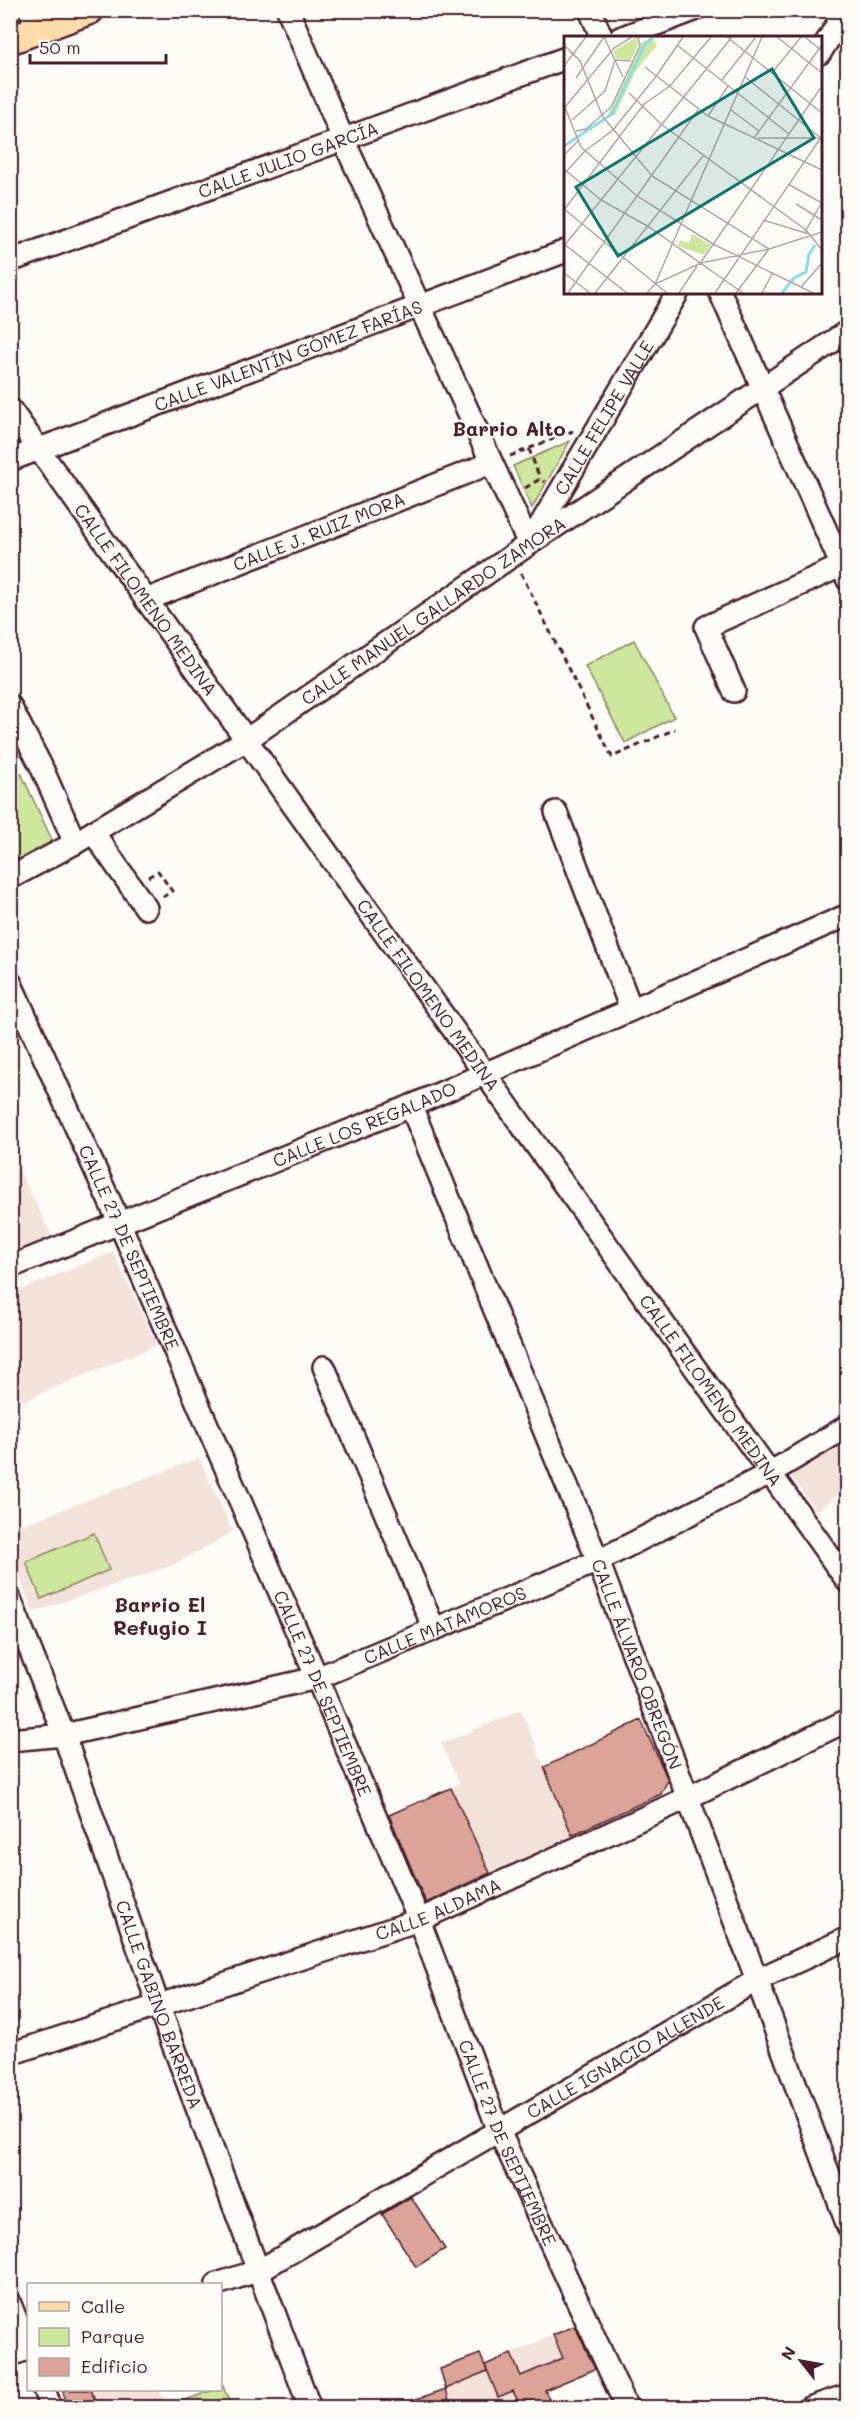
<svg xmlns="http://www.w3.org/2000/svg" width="858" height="2418" font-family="Mali,sans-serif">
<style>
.built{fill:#f3e2da}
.green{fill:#cde79d;stroke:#8c8364;stroke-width:1.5}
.building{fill:#dca498;stroke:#4a1f2b;stroke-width:1.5}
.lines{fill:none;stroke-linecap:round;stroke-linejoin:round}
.minor-casing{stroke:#4a1f2b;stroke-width:26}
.major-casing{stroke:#4a1f2b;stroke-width:32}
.path{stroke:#4a1f2b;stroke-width:3;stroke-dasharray:6 4.5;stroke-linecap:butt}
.minor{stroke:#fdfcf7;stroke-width:21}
.major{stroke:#fddcac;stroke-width:27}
.labels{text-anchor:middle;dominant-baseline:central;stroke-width:5;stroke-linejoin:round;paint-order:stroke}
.street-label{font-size:18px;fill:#4a1f2b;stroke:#fdfcf7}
.neighbourhood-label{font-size:20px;font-weight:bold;fill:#4a1f2b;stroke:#fdfcf7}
.inset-river{fill:none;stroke:#8cdbe9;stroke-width:3}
.inset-road{fill:none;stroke:#b5a4a5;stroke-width:1.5}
.view{fill:#0f766e;fill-opacity:0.15;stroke:#0f766e;stroke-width:3}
.inset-edge{fill:none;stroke:#4a1f2b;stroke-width:3}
</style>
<rect width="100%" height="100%" fill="#fdfcf7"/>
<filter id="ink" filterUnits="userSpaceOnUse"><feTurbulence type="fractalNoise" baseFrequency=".0167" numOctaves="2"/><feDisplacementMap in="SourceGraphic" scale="12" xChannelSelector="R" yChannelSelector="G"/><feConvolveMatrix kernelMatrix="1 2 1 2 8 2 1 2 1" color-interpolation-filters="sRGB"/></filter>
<g filter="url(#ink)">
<path class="built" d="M10,1152L54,1240L10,1257Z
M113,1252L157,1345L11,1406V1294Z
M847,1435V1489L816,1511L788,1472Z
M199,1458L233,1532L171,1566L33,1612L11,1554V1529Z
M521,1710L572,1835L491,1874L451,1788L459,1783L441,1744Z
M582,2323L601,2366L545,2390L552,2407L390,2408L445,2389L440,2369L479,2354L485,2365Z
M223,2386L231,2407H69L62,2390H159L167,2407L213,2390H220Z"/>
<path class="green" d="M570,441L532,508L513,466Z
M634,640L674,717L625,743L585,666Z
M21,773L52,840L47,850L11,865L10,777Z
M94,1533L109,1570L41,1599L26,1562Z
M223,2386L231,2407H166L213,2390H220Z"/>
<path class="building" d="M641,1720L668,1780L661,1794L572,1835L544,1767Z
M451,1788L490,1873L426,1903L389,1815Z
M411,2197L445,2249L416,2267L382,2214Z
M575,2326L595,2369L545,2390L550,2402L538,2408H521L513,2391L498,2397L485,2365L511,2354L521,2376L563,2358L553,2335Z
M480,2354L487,2371L446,2389L440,2369Z
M446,2389L451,2408H399V2405Z
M62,2390H91L98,2408H69Z"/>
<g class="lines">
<g class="minor-casing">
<g id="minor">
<path d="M30,10L37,30"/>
<path d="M288,10L343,139L529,544"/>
<path d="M590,10L602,38"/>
<path d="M620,38L694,10"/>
<path d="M820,53L846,10"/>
<path id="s1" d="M10,261L566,58"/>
<path d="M720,292L848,580"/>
<path id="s2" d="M10,409L848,1582"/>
<path id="s3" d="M10,460L566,251"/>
<path id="s4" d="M532,539L678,292"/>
<path id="s5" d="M146,600L491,463"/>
<path d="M734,691L706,627L841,566"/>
<path d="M10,706L41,766L75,843"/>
<path d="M556,812L631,1009"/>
<path d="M93,832L146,908"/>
<path id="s6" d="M10,878L75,843L246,740L529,544L848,331"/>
<path id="s7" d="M10,982L119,1222L317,1678L419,1920L499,2131L627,2408"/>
<path id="s8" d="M411,1106L598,1561L757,1980L848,2226"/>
<path id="s9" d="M10,1267L411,1106L848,915"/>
<path d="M324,1367L434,1629"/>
<path id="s10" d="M10,1599L64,1735L159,2007L310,2408"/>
<path id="s11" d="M10,1740L64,1735L317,1678L598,1561L770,1473L848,1426"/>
<path id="s12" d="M10,2054L419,1920L687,1798L848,1720"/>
<path id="s13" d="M217,2284L260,2270L757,1980L848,1938"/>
<path d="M10,2304L28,2349"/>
<path d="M10,2355L28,2349"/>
<path d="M44,2390L51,2408"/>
<path d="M809,2408L848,2395"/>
</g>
</g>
<g class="major-casing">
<path id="major" d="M10,40L90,10"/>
</g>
<path class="path" d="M529,449L540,479
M510,456L573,431
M525,488L540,479L545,482
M521,573L612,757L675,729
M148,877L158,871L172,891L163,897"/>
<use href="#minor" class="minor"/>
<use href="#major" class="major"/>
</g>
</g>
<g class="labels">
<g class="street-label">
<text stroke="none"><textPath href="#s1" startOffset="296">CALLE JULIO GARCÍA</textPath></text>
<text stroke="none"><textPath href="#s3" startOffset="297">CALLE VALENTÍN GÓMEZ FARÍAS</textPath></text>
<text stroke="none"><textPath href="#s4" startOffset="141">CALLE FELIPE VALLE</textPath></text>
<text stroke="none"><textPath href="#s5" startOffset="186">CALLE J. RUIZ MORA</textPath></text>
<text stroke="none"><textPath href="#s2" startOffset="234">CALLE FILOMENO MEDINA</textPath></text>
<text stroke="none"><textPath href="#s6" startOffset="501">CALLE MANUEL GALLARDO ZAMORA</textPath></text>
<text stroke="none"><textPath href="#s2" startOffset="720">CALLE FILOMENO MEDINA</textPath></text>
<text stroke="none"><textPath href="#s9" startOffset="382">CALLE LOS REGALADO</textPath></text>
<text stroke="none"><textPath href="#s7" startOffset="291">CALLE 27 DE SEPTIEMBRE</textPath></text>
<text stroke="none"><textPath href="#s2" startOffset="1206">CALLE FILOMENO MEDINA</textPath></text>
<text stroke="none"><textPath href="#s11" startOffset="452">CALLE MATAMOROS</textPath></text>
<text stroke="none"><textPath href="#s8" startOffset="602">CALLE ÁLVARO OBREGÓN</textPath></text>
<text stroke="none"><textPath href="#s7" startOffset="777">CALLE 27 DE SEPTIEMBRE</textPath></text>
<text stroke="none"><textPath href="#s12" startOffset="452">CALLE ALDAMA</textPath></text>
<text stroke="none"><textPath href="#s10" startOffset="432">CALLE GABINO BARREDA</textPath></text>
<text stroke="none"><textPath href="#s13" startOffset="468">CALLE IGNACIO ALLENDE</textPath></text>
<text stroke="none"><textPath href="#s7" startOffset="1263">CALLE 27 DE SEPTIEMBRE</textPath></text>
</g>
<g class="neighbourhood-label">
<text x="509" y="428">Barrio Alto</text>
<text x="160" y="1604">Barrio El<tspan x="160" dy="23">Refugio I</tspan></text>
</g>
</g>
<g transform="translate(564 36)">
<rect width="258" height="258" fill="#fdfcf7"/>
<path d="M73,1L74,10L67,24L52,23L49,15ZM96,1L89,4L93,9L71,36L51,79L43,81L77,6ZM128,198L147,209L140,219L114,210L116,204L125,207Z" fill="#cde79d"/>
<path class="inset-river" d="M0,110L48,78L81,8L89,1M218,257L230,242L242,236L245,218L251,209"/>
<path class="inset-road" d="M40,1L59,41M163,1L258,77M213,1L258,37M241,1L258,15M0,9L16,25L39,81L88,140L205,213L172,257M113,9L225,98M0,30L22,1M81,31L144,80L258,134M208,37L237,1M181,41L257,102M12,42L40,1M157,45L192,1M65,57L97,88L242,194L258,214M0,69L17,111L73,160L149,208L249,257M1,71L50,12L68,1M167,74L195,95M144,80L164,50M8,84L41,55L51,24L67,25M12,95L22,93L47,71L76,10L74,1M190,102L258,9M194,102H255M0,119L14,105M0,133L37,164L85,191L179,257M0,138L21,115L49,94L93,39L119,1M224,148L258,167M232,168L258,184M0,173L103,257M0,174L80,68L106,50L147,1M199,184L245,198M241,196L258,166M0,208L63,257M0,210L168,1M137,226L258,50M0,237L26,257M91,248L198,1M237,251L258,227M4,257L134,74M31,257L139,120M83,257L91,248L137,227L205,213L258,196M115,257L133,230M151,257L258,100M198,257L209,236"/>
<path class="view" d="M208,33L250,102L54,220L12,151Z"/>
<rect width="258" height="258" class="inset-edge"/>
</g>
<rect width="858" height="2418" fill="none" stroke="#fdfcf7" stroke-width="36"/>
<rect x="18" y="18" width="822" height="2382" fill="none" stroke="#4a1f2b" stroke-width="2" filter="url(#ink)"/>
<rect x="27" y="2283" width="195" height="108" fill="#fdfcf7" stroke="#b5a4a5" stroke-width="1.5"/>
<rect x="39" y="2302" width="30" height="9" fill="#fddcac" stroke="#b5a4a5" stroke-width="1.5"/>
<text x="81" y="2313" font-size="18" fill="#4a1f2b">Calle</text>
<rect x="39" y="2328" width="30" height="18" fill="#cde79d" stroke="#b5a4a5" stroke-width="1.5"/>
<text x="81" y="2343" font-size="18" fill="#4a1f2b">Parque</text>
<rect x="39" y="2358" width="30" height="18" fill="#dca498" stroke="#b5a4a5" stroke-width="1.5"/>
<text x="81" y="2373" font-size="18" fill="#4a1f2b">Edificio</text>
<g transform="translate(801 2361) rotate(301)" stroke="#fdfcf7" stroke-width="4.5" paint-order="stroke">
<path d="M0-4.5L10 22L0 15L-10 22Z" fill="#4a1f2b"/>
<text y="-9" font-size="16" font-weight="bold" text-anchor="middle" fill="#4a1f2b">N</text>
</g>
<path d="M30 54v9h136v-9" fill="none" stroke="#4a1f2b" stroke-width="3"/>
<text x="39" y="54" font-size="18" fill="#4a1f2b" stroke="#fdfcf7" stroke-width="4.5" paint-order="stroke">50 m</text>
</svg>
